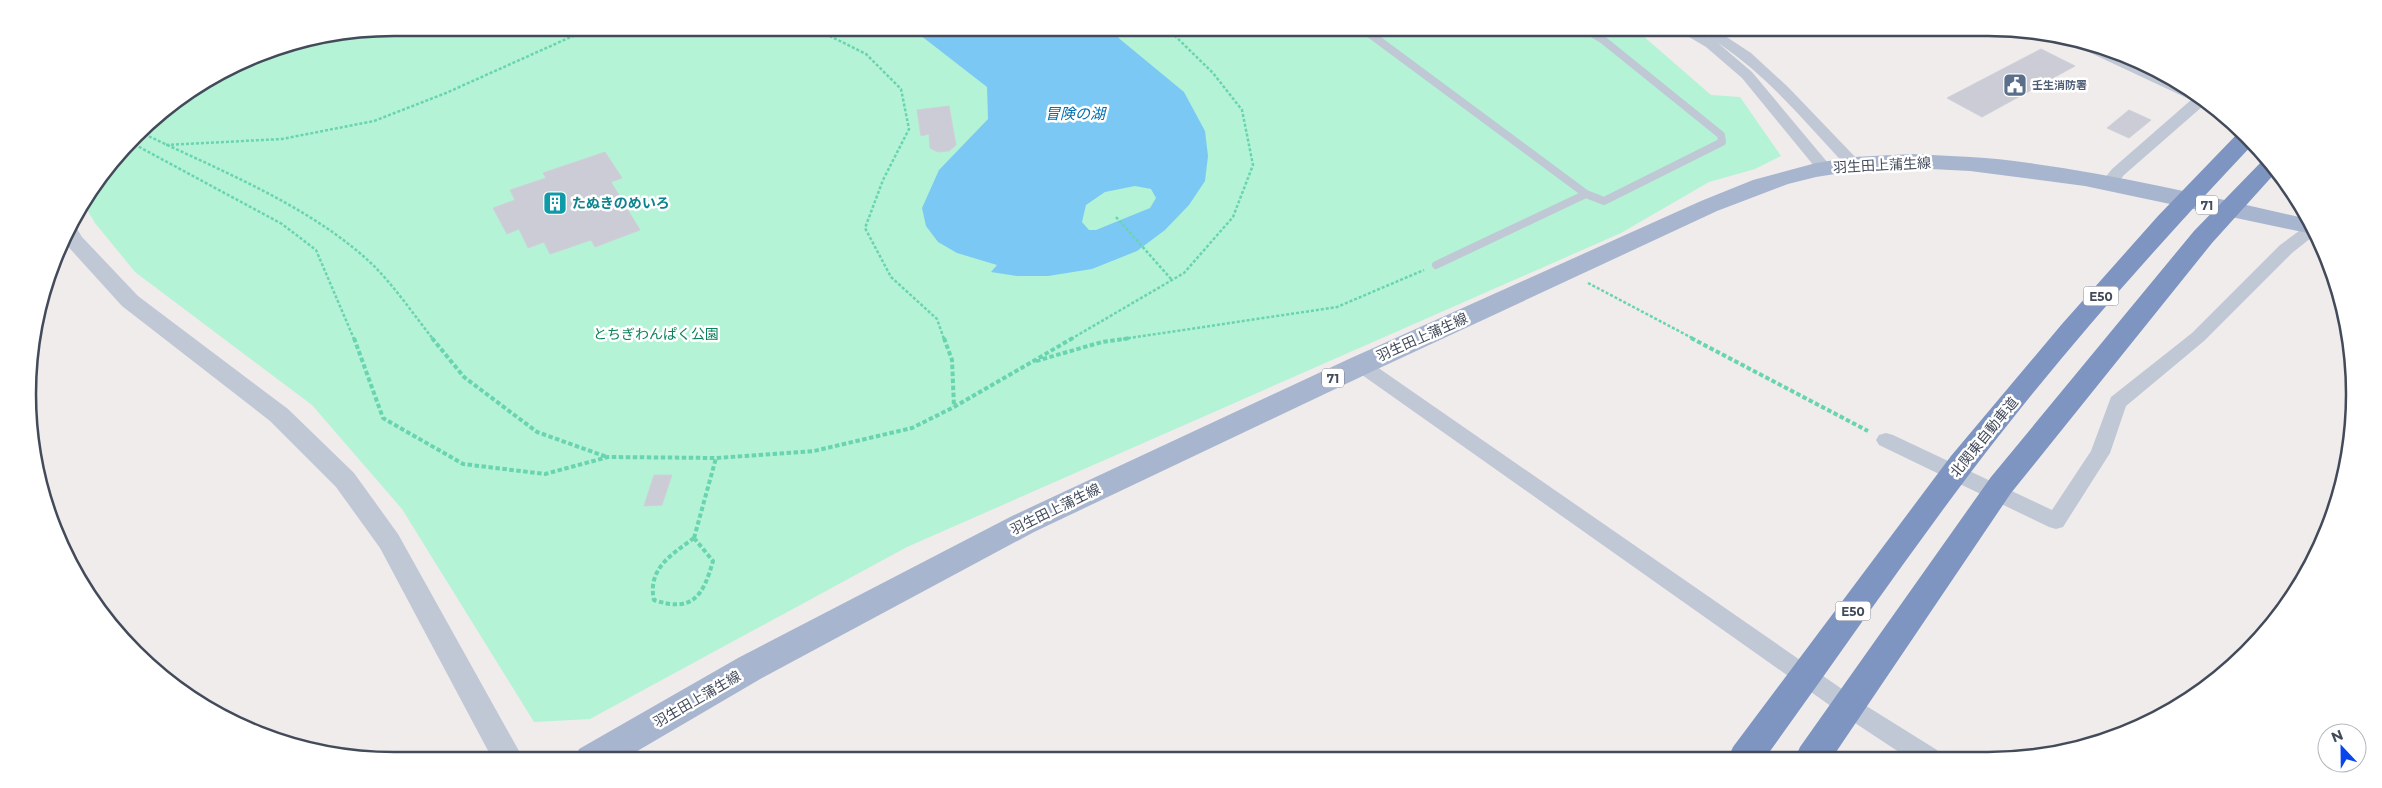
<svg xmlns="http://www.w3.org/2000/svg" width="2382" height="788" font-family="Montserrat,'Noto Sans JP',sans-serif">
<style>
.green{fill:#b4f3d6}
.water{fill:#7cc8f4;fill-rule:evenodd}
.building{fill:#cbccd5;stroke:#cfd0d9}
.lines{fill:none;stroke-linecap:round;stroke-linejoin:round}
.path-far1{stroke:#69d4b0;stroke-width:2.5;stroke-dasharray:3 2;stroke-linecap:butt}
.path{stroke:#69d4b0;stroke-width:4;stroke-dasharray:4.5 2.5;stroke-linecap:butt}
.service{stroke:#c0c8d5;stroke-width:8}
.minor{fill:#c0c8d5;fill-rule:evenodd}
.tertiary{fill:#c0c8d5;fill-rule:evenodd}
.primary{fill:#a8b5cf;fill-rule:evenodd}
.motorway{fill:#7e94c1;fill-rule:evenodd}
.labels{text-anchor:middle;dominant-baseline:central;stroke-width:5;stroke-linejoin:round;paint-order:stroke}
.far-service-label{font-size:11px;font-weight:bold;fill:#4e5e75;stroke:#fff;text-anchor:start}
.shield{fill:#fff;stroke:#7b818c;stroke-width:1}
.shield-label{font-size:12px;font-weight:bold;fill:#434b5b}
.street-label{font-size:14px;fill:#434b5b;stroke:#fff}
.culture-label{font-size:14px;font-weight:bold;fill:#0d838f;stroke:#fff;text-anchor:start}
.park-label{font-size:14px;fill:#0d825b;stroke:#fff}
.water-label{font-size:15px;font-style:italic;fill:#006fb1;stroke:#fff}
.rim{fill:none;stroke:#434b5b;stroke-width:2.5}
</style>
<rect width="100%" height="100%" fill="#efeceb"/>
<path class="green" d="M394,28H1634L1711,95L1740,97L1781,156L1755,169L1709,182L1621,233L907,547L590,719L534,722L402,509L312,405L135,272L95,223L83,203L103,171L152,119L254,55L323,34Z"/>
<path class="water" d="M911,28H1109L1121,40L1184,92L1205,131L1208,156L1205,181L1189,205L1165,230L1137,251L1092,269L1048,276H1017L991,272L997,265L957,253L938,242L926,226L922,208L939,170L988,119L987,87ZM1135,186L1151,189L1156,198L1150,208L1096,230H1089L1082,222L1086,205L1105,192Z"/>
<path class="building" d="M2041,49L2075,66L1982,117L1947,98Z
M949,106L956,145L949,151L938,152L930,148L929,134L921,136L917,110Z
M2129,110L2151,120L2129,138L2107,128Z
M605,152L622,178L611,182L640,230L595,247L591,240L550,254L544,242L528,248L519,229L507,234L493,208L515,200L510,190L546,178L543,173Z
M654,475H672L662,505L644,506Z"/>
<g class="lines">
<path class="path-far1" d="M806,28L820,31L866,54L901,89L909,129L883,180L865,228L891,277L937,319L944,339
M140,132C218,170 310,205 373,265C395,287 414,315 433,339
M130,142L282,224L316,250L354,339
M166,145L282,139L374,121L446,93L573,36L605,28
M1116,217L1172,280
M1588,283L1694,339
M1071,339L1184,273L1233,217L1253,165L1242,110L1213,73L1167,28
M1123,339L1337,307L1424,270"/>
<path class="path" d="M354,338L383,418L463,464L545,474L608,457L716,458L814,451L912,428L954,407L1073,338
M432,338L464,377L537,432L607,457
M944,338L952,360L954,407
M1691,338L1868,431
M1036,361L1102,342L1131,338
M694,538L713,561C703,596 693,613 654,600C647,569 672,554 694,538Z
M694,538L716,458"/>
<path class="service" d="M1362,28L1586,194L1604,201L1722,142L1721,135L1602,39L1584,28
M1436,265L1586,194"/>
<path class="minor" d="M1674,28H1691L1710,38L1697,28H1713L1751,53L1788,87L1859,161L1861,164L1859,167H1847C1807,124 1768,76 1718,43L1752,72L1833,169L1831,172H1819L1742,78L1706,47Z
M2064,36C2114,51 2172,73 2213,107L2203,106L2124,175L2114,188H2102L2100,184L2112,169L2191,100L2065,41Z
M2310,223L2316,234L2292,253L2204,341L2126,406L2110,453L2063,527L2056,529L2049,527L1879,445L1876,440L1879,435L1886,433L1893,435L2052,510L2091,451L2111,397L2192,333L2280,245Z
M74,236L80,237L82,241L80,245L60,249L63,238Z
M1361,358L1367,360L1868,707L1937,750L1941,758H1908L1852,721L1355,370L1352,365L1355,360Z"/>
<path class="tertiary" d="M71,223L74,224L82,237L138,296L288,409L354,473L398,534L524,760H493L380,548L336,487L270,421L122,306L63,241L65,232Z"/>
<path class="primary" d="M1912,154C1951,156 1990,157 2029,163C2123,176 2216,198 2308,219L2317,235L2085,186L1970,171L1912,168L1854,171L1816,177L1788,184L1717,211L1371,372L1034,532L762,678L622,760H574L579,749L738,658L1012,516L1351,358L1701,201L1753,180L1816,163L1854,157Z"/>
<path class="motorway" d="M2240,131L2247,135L2254,143C2155,248 2058,357 1971,472C1900,566 1834,663 1765,758H1728L1733,747L1951,456L2062,324L2158,216Z
M2266,157L2277,171L2212,243L2011,493L1832,758H1795L1800,747L1991,477L2194,231Z"/>
</g>
<defs>
<g id="civic-square" transform="scale(1.25)"><rect x="-9" y="-9" width="18" height="18" rx="4" fill="#5c6f8a" stroke="#fff"/><path d="M-.6-6.5H3V-4.5H.6V-3L4-1V1h2V6H-6V1h2V-1L-.6-3ZM-1.2 2.5V6h2.4V2.5Z" fill="#fff"/></g>
<g id="building-square" transform="scale(1.25)"><rect x="-9" y="-9" width="18" height="18" rx="4" fill="#0f9aa8" stroke="#fff"/><path d="M-4-6H4V6H1V3H-1V6H-4ZM-2.5-4.3h1.7v1.8h-1.7ZM.8-4.3h1.7v1.8H.8ZM-2.5-1h1.7V.8h-1.7ZM.8-1h1.7V.8H.8Z" fill="#fff"/></g>
</defs>
<g fill-rule="evenodd">
<use href="#civic-square" x="2015" y="85"/>
<use href="#building-square" x="555" y="203"/>
</g>
<g class="labels">
<g class="far-service-label">
<text x="2032" y="85">壬生消防署</text>
</g>
<g class="shield">
<rect x="2196" y="195.5" width="22" height="19" rx="4"/>
<rect x="2083.5" y="286.5" width="35" height="19" rx="4"/>
<rect x="1322" y="368.5" width="22" height="19" rx="4"/>
<rect x="1835.5" y="601.5" width="35" height="19" rx="4"/>
</g>
<g class="shield-label">
<text x="2207" y="205">71</text>
<text x="2101" y="296">E50</text>
<text x="1333" y="378">71</text>
<text x="1853" y="611">E50</text>
</g>
<g class="street-label">
<text transform="translate(1882 165) rotate(-3)">羽生田上蒲生線</text>
<text transform="translate(1422 337) rotate(-24)">羽生田上蒲生線</text>
<text transform="translate(1984 437) rotate(-51)">北関東自動車道</text>
<text transform="translate(1055 509) rotate(-26)">羽生田上蒲生線</text>
<text transform="translate(697 699) rotate(-30)">羽生田上蒲生線</text>
</g>
<g class="culture-label">
<text x="572" y="203">たぬきのめいろ</text>
</g>
<g class="park-label">
<text x="656" y="334">とちぎわんぱく公園</text>
</g>
<g class="water-label">
<text x="1075" y="113">冒険の湖</text>
</g>
</g>
<path d="M0 0H2382V788H0ZM394 36H1988A358 358 0 0 1 2346 394V394A358 358 0 0 1 1988 752H394A358 358 0 0 1 36 394V394A358 358 0 0 1 394 36Z" fill="#fff" fill-rule="evenodd"/>
<path class="rim" d="M394 36H1988A358 358 0 0 1 2346 394V394A358 358 0 0 1 1988 752H394A358 358 0 0 1 36 394V394A358 358 0 0 1 394 36Z"/>
<g transform="translate(2342 748) rotate(338)"><circle r="24" fill="#ffffff" stroke="#b4b7bd"/>
<path d="M0-4L9 19L0 12L-9 19Z" fill="#0746ee"/>
<text y="-8" font-size="14" font-weight="bold" text-anchor="middle" fill="#434b5b">N</text>
</g>
</svg>
